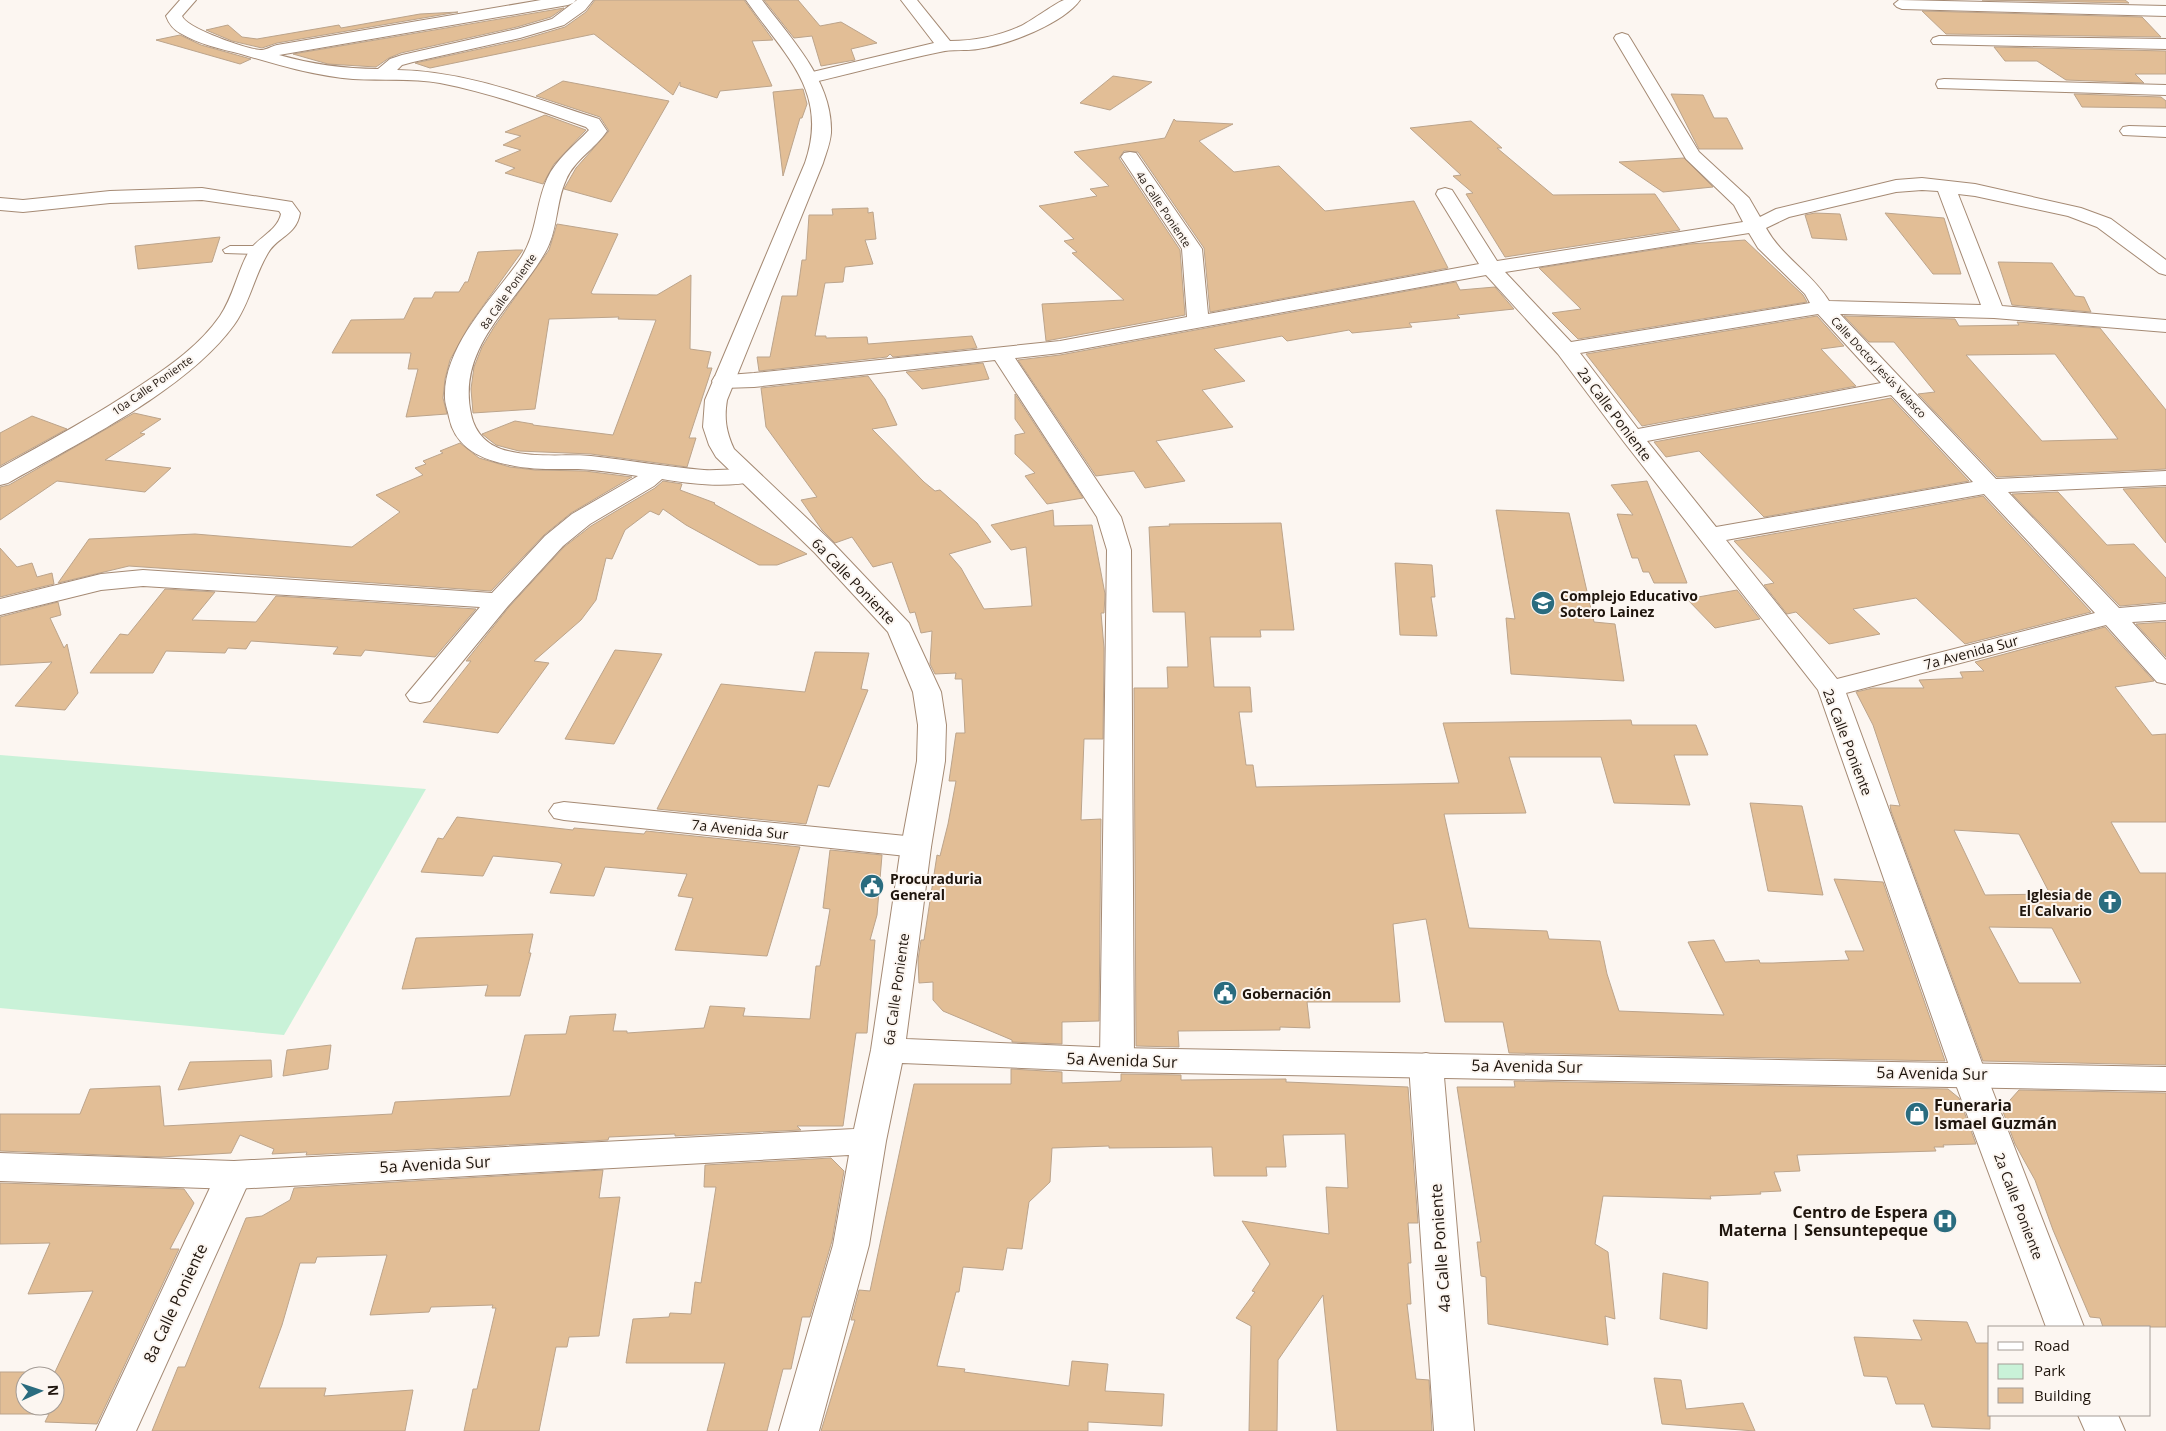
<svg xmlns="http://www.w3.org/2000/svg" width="2166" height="1431" font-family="'Open Sans',sans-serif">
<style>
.green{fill:#c9f2d8}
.building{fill:#e2be96;stroke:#bca48b;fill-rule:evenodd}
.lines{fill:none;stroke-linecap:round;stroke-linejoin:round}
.service-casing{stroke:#a58a74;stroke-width:2}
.minor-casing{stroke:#a58a74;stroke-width:2}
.tertiary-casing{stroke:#a58a74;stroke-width:2}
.service{fill:#fff;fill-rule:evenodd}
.minor{fill:#fff;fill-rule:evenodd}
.tertiary{fill:#fff;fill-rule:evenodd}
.labels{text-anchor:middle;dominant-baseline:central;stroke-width:4;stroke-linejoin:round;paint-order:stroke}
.far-street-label{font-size:11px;fill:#1f150d;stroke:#fcf6f1}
.street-label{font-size:14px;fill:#1f150d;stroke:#fcf6f1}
.poi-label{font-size:14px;font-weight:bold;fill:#1f150d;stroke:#fcf6f1;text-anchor:start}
.near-street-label{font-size:16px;fill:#1f150d;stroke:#fcf6f1}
.near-poi-label{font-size:16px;font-weight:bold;fill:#1f150d;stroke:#fcf6f1;text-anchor:start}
</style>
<rect width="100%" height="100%" fill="#fcf6f1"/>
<path class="green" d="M0,755L426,789L284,1035L0,1008Z"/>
<path class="building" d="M595,0H744L773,40L752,41L772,86L720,91L717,98L680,86V82L673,95L594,34L430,68L415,63L521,40L565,27L586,12Z
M764,0H798L820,26L841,22L877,43L851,49L855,60L821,66L812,36L794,38Z
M1982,0H2125L2129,3Z
M564,8L551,17L517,27L401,53L389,58L376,67L328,64L293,54Z
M1922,11L2142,17L2161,37L1946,34Z
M458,12L277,43L262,48L232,41L206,30L228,25L242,37L257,39L339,25L341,28L420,14Z
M180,35L201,45L251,59L240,64L156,40Z
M1994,47L2166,51V74H2135L2144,83L2066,80L2037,61H2005Z
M1113,76L1152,82L1110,110L1080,103Z
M563,81L669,101L611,202L564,189L576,168L609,131L600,117L536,96Z
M803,89L807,104L802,118H800L783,176L773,92Z
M1671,94L1703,95L1714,118H1727L1743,149H1699Z
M2074,94L2161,97L2166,101V108L2082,107Z
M545,115L586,130L554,164L543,184L505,173L515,168L495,161L521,150L503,145L521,136L505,132Z
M1174,119L1176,121L1233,124L1199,141L1234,172L1279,166L1325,211L1414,201L1448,268L1210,312L1204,248L1138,152L1124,151L1119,158L1180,250L1185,315L1046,341L1042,304L1124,300L1072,253L1077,252L1064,241L1074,239L1039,206L1097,196L1090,189L1109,186L1074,152L1165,138Z
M1471,121L1502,148H1497L1553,195L1655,194L1680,230L1505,257L1466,194L1473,193L1453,176L1461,175L1410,128Z
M1684,158L1713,187L1663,192L1619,162Z
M868,208V213L873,212L876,239L865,240L873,264L845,267L843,282L825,283L815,336H826V338L867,337L868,344L972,336L977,348L893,357L890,354L887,357L759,371L757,357H770L782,296H797L802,260H806L809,215H833L832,209Z
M1815,213L1840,214L1847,240L1812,238L1805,215Z
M1885,213L1944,218L1961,274H1933Z
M557,224L618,234L591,293L593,294L657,295L691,275L690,349L711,352L707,368H712L689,438H696L687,467L591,454L519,451L496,445L482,434L515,421L533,424V425L613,435L656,320L618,319L619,317L549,319L535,409L473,413L471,389L474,367L482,347L494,327L549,250Z
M220,237L212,262L138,269L135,246Z
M1745,240L1803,295L1807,302L1578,339L1552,313L1581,309L1539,268L1690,244Z
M516,250H523L470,324L450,360L445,379L443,398L447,414L406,417L418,369H408L411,353H332L351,320L404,319L414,298H432L435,292H459L465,282H468L478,252Z
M1998,262L2052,263L2075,296L2084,297L2091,312L2012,305Z
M1456,282L1460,290L1495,287L1514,309L1457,315L1460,318L1409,323L1412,327L1352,333L1349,330L1287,341L1282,336L1214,349L1245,381L1202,390L1233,427L1156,441L1185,481L1145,488L1134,471L1096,476L1018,360L1060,355Z
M1817,316L1844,346L1821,349L1856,386L1642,426L1586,354Z
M1844,316L1955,319L1959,326L2019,325L2017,322L2100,328L2166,410V469L1997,477L1918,394L1935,392L1894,342H1869ZM2055,354L2118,439L2042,441L1966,355Z
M983,363L989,379L922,389L906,372Z
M868,376L885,399L897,425L872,429L924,482L935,491L940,490L977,523L991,542L949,554L961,568L984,609L1032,606L1026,547L1011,550L991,525L1053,510L1054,526L1092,525L1105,594L1104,613H1101L1104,648L1103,739H1084L1081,820L1101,819L1099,1021L1062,1022V1044L1012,1042V1040L943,1011L933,1000V982L919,983L918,960L921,940H924L937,855L940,856L948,824L956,781H949L956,733H965L962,679H955L956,673L935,674L930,664L932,631L921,633L915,612L910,613L892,562L873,567L852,537L835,543L822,530L801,500L817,497L766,427L761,388Z
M1015,394L1083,498L1047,504L1025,476L1035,473L1015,454V435L1025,433L1015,419Z
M1891,398L1969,481L1764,517L1699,451L1666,457L1654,442Z
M134,413L161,419L140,433L145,434L105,460L171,468L145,492L57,481L0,520V487L9,485Z
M32,416L67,429L0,466V433Z
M460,443L479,458L510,467L535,470L585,471L632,477L571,513L544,535L491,591L129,566L58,583L89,539L195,534L352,547L400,512L376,495L423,475L415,468L426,464L423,461L443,453L440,451Z
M663,481L682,484L680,490L715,503L714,504L807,554L777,565H759L686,525L663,509L659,515L650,511L625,530L612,559L606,558L596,600L581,620L534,661L549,663L498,733L423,722L471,661H466L509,607L564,547L591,526L655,488Z
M1647,481L1661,516L1687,583H1654L1649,572H1643L1638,558H1632L1617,514L1633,515L1611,485Z
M2166,487V543L2123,489Z
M2058,492L2107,545L2134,544L2166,578V602L2120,606L2012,494Z
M1983,496L2091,612L1965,644L1916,598L1853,609L1880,634L1829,644L1796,612L1787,614L1764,585L1774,583L1734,541Z
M1496,510L1569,513L1594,622L1615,624L1624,681L1511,674L1506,618L1515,619Z
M1281,523L1294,630H1260L1261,637H1210L1214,687H1250L1252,712H1239L1246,765H1253L1256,787L1459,783L1443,723L1631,720L1632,725H1696L1708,755H1674L1690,805L1614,803L1601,757H1509L1526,813L1444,814L1469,928L1547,931L1549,939L1600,941L1607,974L1619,1011L1724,1015L1688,942L1714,940L1725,962L1759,960L1760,963H1773L1849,960L1845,951H1864L1834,879L1883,882L1945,1061L1509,1053L1503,1022H1445L1426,919L1393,924L1400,1002H1307L1310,1028L1280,1027V1030L1178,1031L1179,1047L1136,1046L1134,688H1168L1167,667H1188L1185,612H1153L1149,527L1170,526L1169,524Z
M0,548L17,567L32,563L37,577L52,573L54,584L0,597Z
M1395,563L1432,565L1435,597H1431L1437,636L1400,635Z
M165,589L215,592L192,620L256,622L276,596L476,609L435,657L365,650L361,656L333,654L338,647L251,641L246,649L228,648L225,653L166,651L153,673H90L120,634L128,635Z
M1737,590L1760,619L1715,628L1687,599Z
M58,602L61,615L50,618L64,648L67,644L78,693L65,710L15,706L52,662L0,665V617Z
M2166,622V657L2136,624Z
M2105,627L2154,681L2115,687L2152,735L2166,734V822H2111L2140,873H2166V1065L1983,1061L1891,811L1890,805L1900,806L1873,725L1856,692L1873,688H1924L1919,680L1963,678L1960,672L1984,671L1975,662ZM1954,830L2019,834L2050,894L1985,895ZM1989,927L2052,928L2081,983H2019Z
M615,650L662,654L614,744L565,739Z
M815,652L869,653L861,689L868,690L829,787L818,785L806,824L657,809L721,684L805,692Z
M1750,803L1802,806L1823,895L1768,891Z
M457,817L573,830L574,828L644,834L646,831L800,847L767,956L675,950L693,898L678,896L687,874L605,867L594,896L550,893L562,864L558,862L493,856L483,876L421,872L438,838L443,839Z
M830,850L882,855L877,915L870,940H875L867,1033H856L843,1126H797L801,1130L675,1136V1134L609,1137L608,1140L306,1155L307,1152L272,1154L274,1149L240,1135L231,1153L160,1157L0,1151V1114H80L90,1089L160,1086L164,1126L392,1114L395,1102L510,1096L525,1035L566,1034L570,1016L616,1014L613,1031H627V1033L704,1028L710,1006L745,1008L743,1016L810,1019L816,966H820L830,909L823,908Z
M533,934L529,953H531L520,996H485L488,985L402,989L416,938Z
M331,1045L328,1069L283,1076L287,1050Z
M271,1060L272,1077L178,1090L190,1062Z
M1011,1069L1062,1072V1083L1121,1081V1074L1181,1075V1080L1286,1079V1082L1408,1087L1418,1223H1408L1411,1263H1408L1411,1304H1407L1416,1379L1429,1380L1432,1431H1337L1323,1295L1278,1360L1277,1431H1249L1251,1326L1236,1318L1255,1292L1252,1291L1270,1264L1242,1221L1329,1234L1326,1187L1348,1188L1345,1134L1283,1135L1286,1167H1266L1267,1176H1214L1212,1147L1109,1148V1146L1052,1148L1050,1182L1029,1202L1022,1249L1007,1248L1003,1270L963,1267L959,1292H956L937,1366L965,1369L964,1372L1069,1386L1072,1361L1108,1364L1105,1391L1164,1394L1162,1426L1088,1422V1431H821L855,1320H851L859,1290L870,1291L914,1084H1011Z
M1514,1081L1948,1089L1959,1098L1976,1144L1943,1145L1944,1147H1934L1936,1151L1797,1155L1800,1171L1774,1172L1781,1191L1760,1192L1761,1194L1710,1196L1711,1199L1603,1196L1595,1244L1608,1252L1615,1319L1605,1316L1608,1345L1488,1324L1486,1277L1481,1276L1477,1242H1481L1457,1087H1515Z
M2019,1090L2166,1093V1327H2103L2100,1318L2090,1317L2053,1230L2035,1180L2015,1144L2002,1109Z
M831,1158L844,1171L832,1241L810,1317H802L791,1369H783L767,1431H707L725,1363H626L633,1319L669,1317L670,1313L691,1314L695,1282L701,1283L716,1187H704L705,1165Z
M603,1170L599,1198L620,1197L599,1336L569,1337L567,1347H556L539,1431H464L473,1389H477L496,1308H492L493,1305L431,1307L429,1312L370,1315L387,1255L317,1257L315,1263H300L282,1325L259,1388H326L324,1396L413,1390L405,1431H152L178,1367H185L246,1218L262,1216L290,1200L294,1188Z
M0,1183L184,1189L194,1203L170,1249H179L97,1424L45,1422L49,1414H0V1372H55L93,1291L28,1294L50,1243L0,1244ZM25,1376H55V1406H25Z
M1663,1273L1708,1282L1707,1329L1660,1319Z
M1913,1320L1967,1322L1976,1343H1990V1429L1932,1427L1924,1404H1896L1887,1377L1864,1376L1854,1337L1922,1340Z
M1654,1378L1681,1380L1686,1409L1743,1403L1755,1431L1662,1424Z"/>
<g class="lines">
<g class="service-casing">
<path id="service" d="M230,246H260L267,250L260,254L225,253L223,250Z"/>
</g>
<g class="minor-casing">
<path id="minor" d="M180,0H196L182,16C186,28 248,50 262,50C266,50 272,46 277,45L541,0H576L573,3L568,5L279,55C311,64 345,69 378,69L390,59L402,55L517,29L552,19L577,0H593L585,10L564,25L520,38L413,62L402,65L397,70C467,71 533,98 599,119L607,131C595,149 574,160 566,180C556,201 558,228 547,249C518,303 456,345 471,414C475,434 489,447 508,451C535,458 564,454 591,456C629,460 666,467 704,470C721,471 740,467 756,471L760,476L756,481C726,488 692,484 662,479L654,486L590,524L563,546L508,606L430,701L420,703L410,701L406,695L480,607L143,586L101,590L0,615V599L101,574L143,570L492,593L545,536L572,514L638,476C618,473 598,470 578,469C555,469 532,470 510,465C482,460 455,448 449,417C448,411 445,404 445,398C443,347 492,299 519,261C537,236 535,206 547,179C556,159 574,146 589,130L586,127C538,110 491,93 440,83C411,78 382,81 353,79C315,76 278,65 241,54C221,49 198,44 180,33C173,29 169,24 166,16Z
M901,0H917L950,41C975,41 999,36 1021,26C1031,21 1059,1 1064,0C1069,0 1075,0 1080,0C1063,24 1007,45 978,49C966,51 952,49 940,52C896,61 853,73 810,83L804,82L802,78L804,74L934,43Z
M1899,0L2166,6V16L1902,9L1897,7L1894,4Z
M1622,33L1628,35L1630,38L1699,152L1749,198L1760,217L1776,209L1896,180L1922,178L1975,184L2081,208L2111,219L2166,260V275L2159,273L2097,227L2068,216L1975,196L1958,194L2002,306L2166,320V332L1994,318L1840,314L1996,479L2166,471V485L2008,492L2119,608L2166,604V620L2132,622L2166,660V684L2157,682L2106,625L1846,693L1986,1074L2084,1327H2046L1952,1074L1818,690L1624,442L1558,354L1486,275L1060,353L1015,358L1121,517L1131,550L1134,1060L1129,1069L1117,1072L1105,1069L1100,1060L1107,550L1097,517L995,360L754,387L723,388L715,386L712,381L715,376L754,373L1060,341L1187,317L1182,249L1121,157L1124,153L1130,152L1136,153L1202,249L1208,314L1479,264L1436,194L1438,190L1445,188L1452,190L1497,261L1743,222L1734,205L1686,159L1614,38L1616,35ZM1922,190L1938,191L1981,305L1829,301C1812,273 1782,257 1766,228L1789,217L1896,192ZM1749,233L1758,248L1805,294L1810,303L1571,342L1505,272ZM1818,314L1881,383L1638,429L1580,353ZM1891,395L1973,482L1716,527L1647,441ZM1984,494L2095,613L1837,679L1726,540Z
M1939,36L2166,39V49L1933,44L1931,41L1933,38Z
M1944,79L2166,85V95L1938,88L1936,84L1938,80Z
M2129,126L2166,127V137L2123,135L2120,131L2123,127Z
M202,188L292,202L300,213C296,236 278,236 268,253C254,276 250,303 234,325C187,390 78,443 8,483L0,485V468C47,442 95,416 141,385C170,366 200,345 220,316C233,297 237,273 248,253C257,237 277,232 281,214L279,211L202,200L110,203L23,212L0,210V198L23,200L110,191Z
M564,802L916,837L927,840L931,847L927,854L916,857L564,820L554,818L549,811L554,804Z
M1426,1053L1438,1056L1443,1065L1474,1431H1434L1409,1065L1414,1056Z
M234,1161L246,1165L252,1175L136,1431H96L216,1175L222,1165Z
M2078,1415H2118L2125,1431H2085Z"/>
</g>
<g class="tertiary-casing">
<path id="tertiary" d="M746,0H762C791,39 833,81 831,133C830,144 826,153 823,163L727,400C724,418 726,432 734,449L833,543L909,623L941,692L946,725L945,761L931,847L906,1039L1117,1048L2166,1067V1091L1117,1072L902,1063L886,1141L869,1245L819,1431H779L833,1245L849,1155L234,1189L0,1181V1153L234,1161L854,1129L871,1050L901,847L917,761L918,725L913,692L888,632L815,553L716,457L709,445L703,427L705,400L805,163C830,91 784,55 746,0Z"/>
</g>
<use href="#service" class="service"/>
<use href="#minor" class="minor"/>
<use href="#tertiary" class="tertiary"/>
</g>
<defs>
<g id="school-disc" transform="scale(1.25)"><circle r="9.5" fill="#2a6c7f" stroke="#fcf6f1"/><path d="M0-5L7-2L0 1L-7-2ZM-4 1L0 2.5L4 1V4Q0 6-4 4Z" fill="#fff"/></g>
<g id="civic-disc" transform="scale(1.25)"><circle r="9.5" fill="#2a6c7f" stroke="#fcf6f1"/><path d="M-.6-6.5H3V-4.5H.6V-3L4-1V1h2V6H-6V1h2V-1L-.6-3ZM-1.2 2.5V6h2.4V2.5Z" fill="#fff"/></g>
<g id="church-disc" transform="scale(1.25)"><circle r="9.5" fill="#2a6c7f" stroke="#fcf6f1"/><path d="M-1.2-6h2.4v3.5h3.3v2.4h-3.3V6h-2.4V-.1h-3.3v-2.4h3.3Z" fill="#fff"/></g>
<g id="shop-disc" transform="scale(1.25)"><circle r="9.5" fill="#2a6c7f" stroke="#fcf6f1"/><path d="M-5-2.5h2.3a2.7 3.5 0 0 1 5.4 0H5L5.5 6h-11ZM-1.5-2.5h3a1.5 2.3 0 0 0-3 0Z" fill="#fff"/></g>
<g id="hospital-disc" transform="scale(1.25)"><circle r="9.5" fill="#2a6c7f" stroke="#fcf6f1"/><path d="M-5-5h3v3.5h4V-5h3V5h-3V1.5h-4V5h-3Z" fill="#fff"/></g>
</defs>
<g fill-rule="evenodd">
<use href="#school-disc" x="1543" y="603"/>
<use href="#civic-disc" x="872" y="886"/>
<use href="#church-disc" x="2110" y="902"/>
<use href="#civic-disc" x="1225" y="993"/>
<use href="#shop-disc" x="1917" y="1114"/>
<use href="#hospital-disc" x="1945" y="1221"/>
</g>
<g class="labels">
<g class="far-street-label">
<text transform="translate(1164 209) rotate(56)">4a Calle Poniente</text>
<text transform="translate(508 291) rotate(-55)">8a Calle Poniente</text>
<text transform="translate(1879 367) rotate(47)">Calle Doctor Jesús Velasco</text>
<text transform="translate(152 385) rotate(-35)">10a Calle Poniente</text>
</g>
<g class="street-label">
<text transform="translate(1615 414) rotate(53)">2a Calle Poniente</text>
<text transform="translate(854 581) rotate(46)">6a Calle Poniente</text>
<text transform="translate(1971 652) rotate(-15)">7a Avenida Sur</text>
<text transform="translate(1848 742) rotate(69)">2a Calle Poniente</text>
<text transform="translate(740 829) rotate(6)">7a Avenida Sur</text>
<text transform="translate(896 989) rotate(-82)">6a Calle Poniente</text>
<text transform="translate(2019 1206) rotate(69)">2a Calle Poniente</text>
</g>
<g class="poi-label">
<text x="1560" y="595">Complejo Educativo<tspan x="1560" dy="16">Sotero Lainez</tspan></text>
<text x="890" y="878">Procuraduria<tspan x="890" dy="16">General</tspan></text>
<text x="2092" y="894" text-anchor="end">Iglesia de<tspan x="2092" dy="16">El Calvario</tspan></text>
<text x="1242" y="993">Gobernación</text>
</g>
<g class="near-street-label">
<text transform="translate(1122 1060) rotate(2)">5a Avenida Sur</text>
<text transform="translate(1527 1066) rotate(1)">5a Avenida Sur</text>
<text transform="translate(1932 1073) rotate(1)">5a Avenida Sur</text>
<text transform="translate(435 1164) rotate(-3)">5a Avenida Sur</text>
<text transform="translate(1440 1248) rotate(-94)">4a Calle Poniente</text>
<text transform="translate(175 1303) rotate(-65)">8a Calle Poniente</text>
</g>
<g class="near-poi-label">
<text x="1934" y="1105">Funeraria<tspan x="1934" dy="18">Ismael Guzmán</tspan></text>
<text x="1928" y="1212" text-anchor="end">Centro de Espera<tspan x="1928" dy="18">Materna | Sensuntepeque</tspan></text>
</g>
</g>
<rect x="1988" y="1326" width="162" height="90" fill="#fcf6f1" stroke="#a49c96"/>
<rect x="1998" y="1342" width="25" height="8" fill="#ffffff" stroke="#a49c96"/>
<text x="2034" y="1351" font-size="15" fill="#1f150d">Road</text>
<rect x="1998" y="1364" width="25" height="15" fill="#c9f2d8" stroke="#a49c96"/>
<text x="2034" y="1376" font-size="15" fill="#1f150d">Park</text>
<rect x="1998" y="1388" width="25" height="15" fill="#e2be96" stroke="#a49c96"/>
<text x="2034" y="1401" font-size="15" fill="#1f150d">Building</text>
<g transform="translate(40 1391) rotate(87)"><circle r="24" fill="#fcf6f1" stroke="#a49c96"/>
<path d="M0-4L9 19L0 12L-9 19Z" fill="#2a6c7f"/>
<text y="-8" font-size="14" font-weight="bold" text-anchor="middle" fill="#1f150d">N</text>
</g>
</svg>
